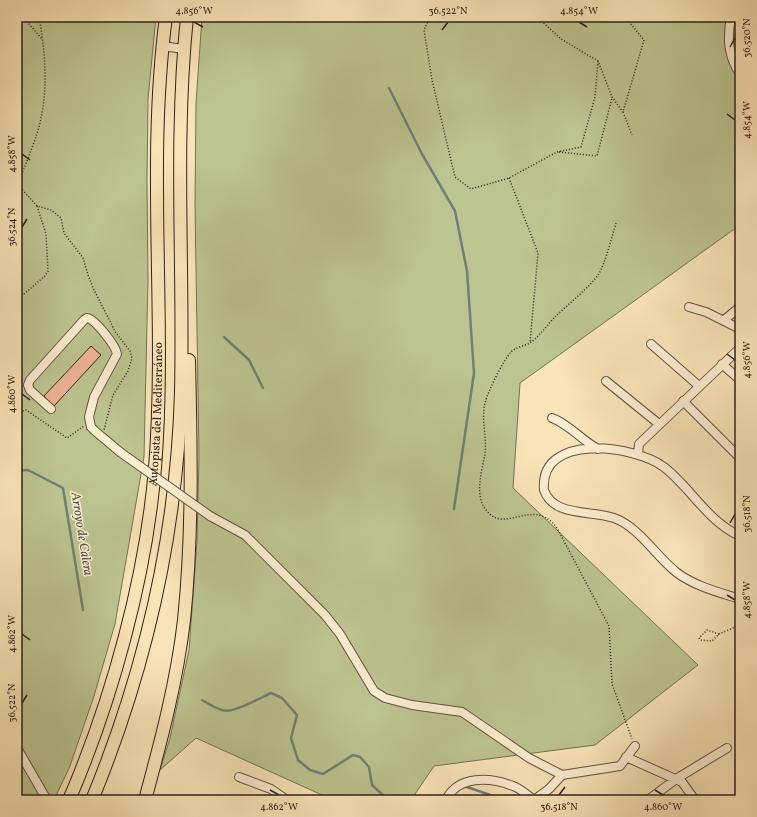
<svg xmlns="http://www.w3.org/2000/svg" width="757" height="817" font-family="Vollkorn,serif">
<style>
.green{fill:#bcc48f;stroke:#757356}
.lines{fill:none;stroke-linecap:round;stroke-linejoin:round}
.stream{stroke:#718077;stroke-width:2.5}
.building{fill:#efb195;stroke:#2e221c}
.minor-casing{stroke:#615243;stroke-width:10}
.highway-casing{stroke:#2e221c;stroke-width:14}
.path{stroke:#2e221c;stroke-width:1.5;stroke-dasharray:1 2;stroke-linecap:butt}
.minor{stroke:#fbedd0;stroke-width:8}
.highway{stroke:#f9e4b7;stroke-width:12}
.minor-bridge-casing{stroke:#615243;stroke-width:10;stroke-linecap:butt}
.minor-bridge{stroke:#fbedd0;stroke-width:8}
.ticks{fill:none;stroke:#2e221c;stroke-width:1.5}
.labels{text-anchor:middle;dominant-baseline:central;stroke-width:3;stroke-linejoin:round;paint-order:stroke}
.street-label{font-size:12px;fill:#2e221c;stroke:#fbedd0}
.water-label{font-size:13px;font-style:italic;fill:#505149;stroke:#fbedd0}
.neatline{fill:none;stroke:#2e221c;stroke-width:1.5}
.ticks-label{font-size:10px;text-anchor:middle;fill:#2e221c}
</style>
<rect width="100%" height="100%" fill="#f9e4b7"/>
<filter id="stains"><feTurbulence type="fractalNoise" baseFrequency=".005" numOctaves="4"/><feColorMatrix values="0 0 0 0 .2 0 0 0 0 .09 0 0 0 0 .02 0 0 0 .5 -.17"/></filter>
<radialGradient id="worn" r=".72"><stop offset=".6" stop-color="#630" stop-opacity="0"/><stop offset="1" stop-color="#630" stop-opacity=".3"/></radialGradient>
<path class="green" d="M17,17H156L148,99L147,181L148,280L144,457L115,624L94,696L70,766L54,800H17Z
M202,17H740V225L520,383L513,488L698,665L595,745L434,766L411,800H333L196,738L160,770L170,738L189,650L197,541L199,457L195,205L196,103Z"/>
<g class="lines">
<path class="stream" d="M389,88L422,154L455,211L467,271L474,373L454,509
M224,337L249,360L263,388
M17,471L28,470L63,488L83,610
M202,700C209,704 215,708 222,710C232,714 260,698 271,693L282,698L297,715L291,738L298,760L310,770L323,774L353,755L360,757L369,767L372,785L388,800
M467,787L499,798L500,800"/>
</g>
<path class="building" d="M91,346L101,355L54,406L44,396Z"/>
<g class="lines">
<g class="minor-casing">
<path id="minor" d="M731,17C727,38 728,56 740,74
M162,46L184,49
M689,307L706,312L740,329
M724,320L740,307
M651,344L699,386
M722,364L740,380
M606,381L659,424
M683,401L740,458
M51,409L30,390L28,385L30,380L84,320L87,318C95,319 116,346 117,354L94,397L89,417L91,427L95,431L120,452
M552,418C569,424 581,440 598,449
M638,454L639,444L740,348
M210,516L245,535L325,615L340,634L374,691L385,698L412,705L462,712L529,758L562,775
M740,536C708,522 691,488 664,467C634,445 539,432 544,490C553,517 591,510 614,518C639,527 655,555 676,572C694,586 718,592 740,599
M17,748L47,800
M626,757L682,782L695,800
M239,777L271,789L287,800
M446,800C458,775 490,777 513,786C520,788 527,795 534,800L549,789L562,775L620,766L635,746
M648,800L676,779L727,748"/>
</g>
<g class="highway-casing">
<g id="highway">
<path id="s1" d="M69,800C112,700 146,577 155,468C167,318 146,166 166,17"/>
<path d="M92,800C145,671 177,532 181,392C184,267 174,142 187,17"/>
<path d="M145,800C161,741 177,681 184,620C193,533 191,447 189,360"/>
</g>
</g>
<path class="path" d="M23,17L42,39
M430,17L424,30L432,80L455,177L471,189L509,178L557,152L581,147L595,97L598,61
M537,17L561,39L598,61L612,97L623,112
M625,17L644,40L623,112L632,135
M626,19L634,17
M559,152L597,156L612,98
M509,178L538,253L530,343
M37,206L18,185C25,164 37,139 41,118C48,86 45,49 39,17
M616,223C612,236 605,265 598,275C589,288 568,304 555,317C547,325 539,337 530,343C524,346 516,347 511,352C503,361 488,391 485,403C481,419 487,437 485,454C482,471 474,495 486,510C505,536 535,494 558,530L609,626L612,684L632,739
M17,300L45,276L48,271L46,234L37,206L51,210L61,218L64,233L83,258L88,275L94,290L116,333L130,351L132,358L128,371L113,395L104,430
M17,413L26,410L67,438L84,426
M719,634L707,630L699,638L700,640L712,641L719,634L740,625"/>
<use href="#minor" class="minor"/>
<use href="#highway" class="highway"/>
<g class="minor-bridge-casing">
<path id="minor-bridge" d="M120,452L210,516"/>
</g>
<use href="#minor-bridge" class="minor-bridge"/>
</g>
<path class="ticks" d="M194,22L203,27M579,22L587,27M442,30L448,22M730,47L735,38M727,114L735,120M22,154L30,160M22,227L27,219M727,354L735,360M22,394L30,400M730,523L735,514M727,595L735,600M22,634L30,640M22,703L27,695M270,790L279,795M655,790L663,795M559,795L565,787"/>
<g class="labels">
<g class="street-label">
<text stroke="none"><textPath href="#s1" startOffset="398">Autopista del Mediterráneo</textPath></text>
</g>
<g class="water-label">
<text transform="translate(81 534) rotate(81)">Arroyo de Calera</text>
</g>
</g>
<rect width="757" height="817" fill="none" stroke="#f9e4b7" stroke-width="44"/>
<rect x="22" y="22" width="713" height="773" class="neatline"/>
<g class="ticks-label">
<text x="194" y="14">4.856°W</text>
<text x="448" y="14">36.522°N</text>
<text x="579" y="14">4.854°W</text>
<text transform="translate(746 38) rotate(-90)" y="4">36.520°N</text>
<text transform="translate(746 120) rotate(-90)" y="4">4.854°W</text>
<text transform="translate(11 154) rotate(-90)" y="4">4.858°W</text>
<text transform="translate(11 227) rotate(-90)" y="4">36.524°N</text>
<text transform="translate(746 360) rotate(-90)" y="4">4.856°W</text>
<text transform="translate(11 394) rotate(-90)" y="4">4.860°W</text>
<text transform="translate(746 514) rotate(-90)" y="4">36.518°N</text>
<text transform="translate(746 600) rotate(-90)" y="4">4.858°W</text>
<text transform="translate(11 634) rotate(-90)" y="4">4.862°W</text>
<text transform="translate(11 703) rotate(-90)" y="4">36.522°N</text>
<text x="279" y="810">4.862°W</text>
<text x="559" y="810">36.518°N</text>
<text x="663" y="810">4.860°W</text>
</g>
<rect width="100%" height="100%" filter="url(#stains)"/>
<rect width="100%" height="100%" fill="url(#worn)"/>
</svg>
